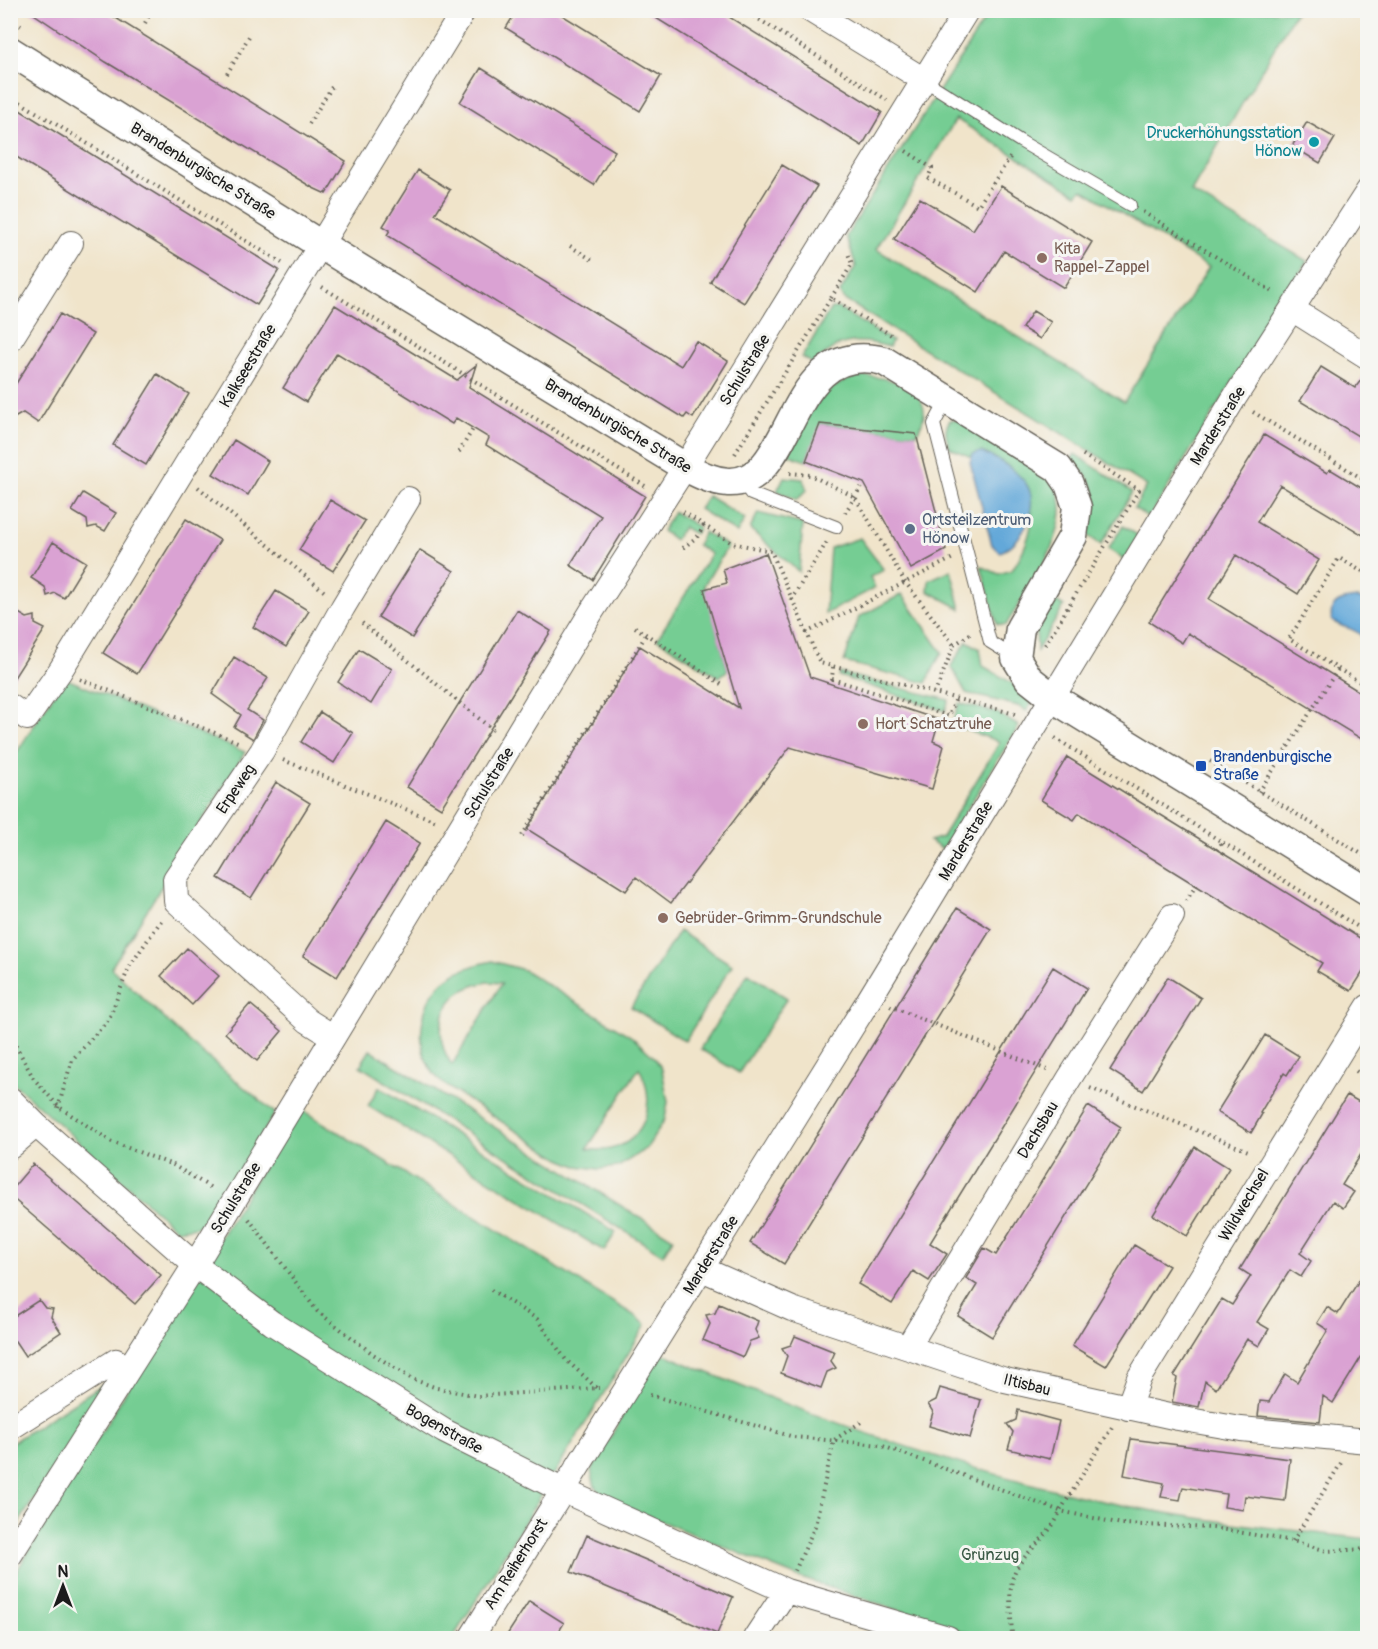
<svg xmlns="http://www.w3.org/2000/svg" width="1378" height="1649" font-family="Pangolin,sans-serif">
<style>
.green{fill:#74cd93;stroke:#487458;stroke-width:1.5;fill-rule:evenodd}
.water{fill:#64a8d9;stroke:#40627a;stroke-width:1.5}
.building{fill:#daa2d3}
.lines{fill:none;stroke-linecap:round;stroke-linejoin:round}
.service-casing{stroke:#666259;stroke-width:14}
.minor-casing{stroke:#666259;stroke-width:26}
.tertiary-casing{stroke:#666259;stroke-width:31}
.path{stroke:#666259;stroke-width:4;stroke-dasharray:1.5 4.5;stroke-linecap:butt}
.service{stroke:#fff;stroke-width:12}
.minor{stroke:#fff;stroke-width:24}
.tertiary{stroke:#fff;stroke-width:28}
.culture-dot{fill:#0f9aa8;stroke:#f6f6f2;stroke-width:2}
.education-dot{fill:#8d6e63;stroke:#f6f6f2;stroke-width:2}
.service-dot{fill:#5c6f8a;stroke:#f6f6f2;stroke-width:2}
.transit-dot{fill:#1a4fb4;stroke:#f6f6f2;stroke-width:2}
.labels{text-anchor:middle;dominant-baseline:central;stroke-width:6;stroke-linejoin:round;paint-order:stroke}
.culture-label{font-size:16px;fill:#0d838f;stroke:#f6f6f2;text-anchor:end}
.street-label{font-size:16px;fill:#1c1c1c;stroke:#f6f6f2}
.education-label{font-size:16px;fill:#785e54;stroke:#f6f6f2;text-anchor:start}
.service-label{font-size:16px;fill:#4e5e75;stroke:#f6f6f2;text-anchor:start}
.transit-label{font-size:16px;fill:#164399;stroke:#f6f6f2;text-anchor:start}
.park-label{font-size:16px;fill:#3b5a46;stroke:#f6f6f2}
</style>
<rect width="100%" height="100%" fill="#f6f6f2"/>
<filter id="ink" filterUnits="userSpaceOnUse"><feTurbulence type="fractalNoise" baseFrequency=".0167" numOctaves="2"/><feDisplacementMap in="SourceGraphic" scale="12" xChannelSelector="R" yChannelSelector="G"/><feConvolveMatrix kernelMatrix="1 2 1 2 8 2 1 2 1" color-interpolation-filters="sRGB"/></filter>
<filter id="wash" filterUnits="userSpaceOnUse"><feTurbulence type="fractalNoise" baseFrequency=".008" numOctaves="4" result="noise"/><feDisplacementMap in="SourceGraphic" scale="24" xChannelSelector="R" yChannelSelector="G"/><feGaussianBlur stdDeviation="1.35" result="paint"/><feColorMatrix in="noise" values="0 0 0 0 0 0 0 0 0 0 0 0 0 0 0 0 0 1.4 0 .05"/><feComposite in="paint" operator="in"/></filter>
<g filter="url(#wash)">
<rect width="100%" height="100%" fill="#f0e4ca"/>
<path class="green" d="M990,11H1296L1191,192L1307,261L1149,518L1134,508L1147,486L843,299L840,292L856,266L846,236ZM956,119L1077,194L1082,189L1209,267L1124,402L876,249Z
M831,308H838L892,341L889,347C859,338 835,338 815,365L802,357Z
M859,376C892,375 944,393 916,434L821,424L806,461L787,454C806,418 817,388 859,376Z
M957,419C985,436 1017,452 1044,473C1091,510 1028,588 1006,625L997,624L981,566L999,574L1012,570C1043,523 1041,473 981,452L971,457L950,448C946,437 943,430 950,420Z
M1075,454L1132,492L1101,545L1087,535C1101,502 1099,484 1071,460Z
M784,477L803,479L807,490L797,500L777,491Z
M708,496L745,519L737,533L699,509Z
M674,512L699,527L695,534L683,527L675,540L662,531Z
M758,513L803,524L799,572L750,529Z
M1123,526L1139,536L1125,560L1108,549Z
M704,532L728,546L704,585L728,670L719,677L657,639L711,554L697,545Z
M860,538L884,570L870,577L875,588L825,614L830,548Z
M951,570L961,609L928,591L929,580Z
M902,594L942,652L926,683L844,662L859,617Z
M1050,597L1064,606L1037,651L1036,629Z
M967,641L980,649L983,666L1027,692L1032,703L1027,711L1018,706L966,693L951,666Z
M840,673L949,700L945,711L839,676Z
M64,678L245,752L111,968L188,1041L275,1113L211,1216L197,1227L177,1230L11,1081L10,763Z
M959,703L997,713L1019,726L942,849L929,841L942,837L1000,742L952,725Z
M679,931L732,965L685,1041L631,1007Z
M492,961L524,970L632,1037L654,1057L662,1069L668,1102L665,1119L647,1148L618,1167L599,1169L577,1166L560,1159L457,1093C447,1087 436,1079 430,1068C414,1040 421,996 449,977C462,968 477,965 492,961ZM488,982L502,983L452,1065C436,1043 437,1008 461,992C469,986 479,984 488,982ZM639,1068C662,1109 638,1158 587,1149Z
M748,973L787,998L739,1073L700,1049Z
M370,1050L673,1238L663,1255L360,1066Z
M379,1087L616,1232L604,1251L368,1106Z
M299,1108L637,1317L646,1325L453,1638H11L10,1582Z
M659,1352C796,1411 935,1462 1080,1496C1174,1518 1271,1528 1367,1539V1638H983L798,1577L604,1498L595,1487L591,1471Z
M111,1379L11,1535V1443Z"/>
<path class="water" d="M981,452C997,458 1018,471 1027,485C1040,506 1022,545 1000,552L992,545L970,462L973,454Z
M1358,598L1367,601V648C1360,625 1349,632 1332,621C1328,602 1342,599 1358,598Z"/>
<g id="blocks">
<path class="building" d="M28,10H103L346,161L326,194L313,188L106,62Z
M517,10H554L661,76L640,111L506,28Z
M643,10H718L882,112L862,146Z
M481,68L615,151L594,185L460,102Z
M10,104L279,270L257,305L10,153Z
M1307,122L1335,138L1320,163L1292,146Z
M782,165L817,186L744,303L710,282Z
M418,170L450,190L435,214L681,366L696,341L728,361L693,418L687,414L684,418L387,235L390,230L383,226Z
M1001,186L1092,242L1064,288L1004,251L978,292L894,239L920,198L973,230Z
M335,305L457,380L476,365L469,387L645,496L593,580L570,565L601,516L486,445L489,438L456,418L452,424L337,353L306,402L283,388Z
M1033,311L1051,322L1040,339L1022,328Z
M60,314L93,334L38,423L23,413L14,418L10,393Z
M1321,367L1355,388L1368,371V442L1300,401Z
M157,374L189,394L146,465L113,445Z
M820,424L916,434L946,550L911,569L864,483L806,461Z
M1264,435L1327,473L1330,469L1368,492V538L1280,485L1257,522L1319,560L1306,581L1298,594L1236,555L1209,599L1368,697V743L1188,633L1182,643L1149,622Z
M234,440L268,461L248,495L213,474Z
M83,493L116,513L105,531L96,526L88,528L87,520L72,511Z
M330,500L365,521L333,571L299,550Z
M186,519L220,540L137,674L103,653Z
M53,542L86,562L64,598L55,593L47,596L45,587L31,578Z
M420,550L454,571L412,638L378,617Z
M766,553L810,677L939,720L933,741L944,746L932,789L790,747L671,903L636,877L626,891L527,829L640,646L739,708L704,589L727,583L723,569Z
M276,591L309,611L286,647L253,627Z
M10,608L27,618L35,616V624L45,629L10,684Z
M517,610L551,631L441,808L407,787Z
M359,649L392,669L371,704L338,682Z
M234,657L268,678L247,710L263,720L253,739L234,727L241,715L212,694Z
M320,712L353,733L334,763L301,742Z
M1067,757L1368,943V964L1351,991L1317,971L1322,963L1213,896L1079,813L1074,820L1041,800Z
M276,782L310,803L251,898L218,878Z
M386,822L420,843L337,977L303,956Z
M957,908L991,929L784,1264L750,1243Z
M187,948L219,976L192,1005L161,976Z
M1053,967L1087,988L930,1243L947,1254L929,1281L913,1271L892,1304L858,1284Z
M1168,977L1201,998L1143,1091L1110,1070Z
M250,1004L282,1031L257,1061L225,1033Z
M1265,1035L1299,1056L1287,1075L1284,1073L1260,1113L1262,1114L1251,1133L1217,1112Z
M1347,1095L1368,1107V1143L1342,1185L1354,1192L1343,1208L1333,1201L1300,1253L1311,1261L1301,1277L1290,1270L1257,1322L1269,1329L1259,1346L1247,1339L1216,1389L1205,1381L1199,1407L1172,1402L1177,1378L1174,1376L1222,1299L1232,1305L1251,1276L1240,1269Z
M1088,1106L1121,1127L992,1337L958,1316L977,1285L966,1278L984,1248L996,1255Z
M1195,1147L1229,1168L1187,1236L1153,1215Z
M33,1164L161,1275L135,1304L10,1196V1191Z
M1134,1245L1169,1266L1106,1366L1072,1346Z
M1368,1266V1346L1333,1403L1323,1396L1320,1422L1258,1416L1260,1401L1269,1402L1285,1374L1297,1382L1328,1330L1317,1323L1327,1307L1338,1314Z
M39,1300L45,1308L53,1309L51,1317L61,1332L25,1356L15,1341L10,1340V1319Z
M719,1304L758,1321L755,1330L759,1338L750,1341L743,1357L703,1340L710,1324L706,1315L715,1313Z
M795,1336L835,1352L831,1361L836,1368L827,1372L821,1388L781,1373L787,1356L782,1348L791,1345Z
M940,1388L981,1400L970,1438L929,1426L933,1412L928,1404L936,1400Z
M1018,1410L1059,1421L1050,1459L1008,1449L1013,1432L1007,1424L1016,1420Z
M1131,1439L1290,1459L1285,1501L1245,1496L1243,1510L1224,1507L1226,1494L1183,1487L1180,1500L1161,1497L1164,1483L1124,1475Z
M587,1535L733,1597L717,1634L571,1572Z
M529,1601L564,1623L555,1638H505Z"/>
</g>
</g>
<g filter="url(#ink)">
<use href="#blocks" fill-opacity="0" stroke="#666259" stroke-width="1.5"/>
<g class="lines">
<g class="service-casing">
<path id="service" d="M924,80L1020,141L1130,205
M947,400L934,424L990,642L1016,658
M741,480L751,494L836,527"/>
</g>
<g class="minor-casing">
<path id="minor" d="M810,10L924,80
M1292,309L1368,357
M10,340L71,243
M10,706L27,718L60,671L464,10
M332,1036L308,1021L176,901L175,879L262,751L343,607L408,499
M10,1099L36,1125L195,1265L272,1323L444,1431L562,1490L786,1591L948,1638
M10,1147L36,1125
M702,1269L792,1309L1005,1380L1178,1418L1241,1429L1368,1441
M908,1347L1069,1079L1172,916
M1128,1408L1139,1378L1368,1007
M10,1428L116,1361L128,1368
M10,1555L195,1265L592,611L685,467L967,10
M471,1638L870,998L1233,400L1368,191
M755,1638L786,1591"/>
</g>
<g class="tertiary-casing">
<path id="tertiary" d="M10,51L321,245L685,467C699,474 712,481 728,482C797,486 784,336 884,361L1058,468L1069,484L1077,507L1073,536L1020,628L1016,658L1029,679L1053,698L1368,892"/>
</g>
<path class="path" d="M744,10L887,100
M10,19L21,26
M145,23L152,10
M227,74L251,33
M10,96L282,263
M309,124L333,85
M906,151L932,168L928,178L978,206L1011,156
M1143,212L1275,293
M570,246L594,261
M322,287L645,486
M831,298L852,264L847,251
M1253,412L1368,482
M459,452L473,429
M735,454L831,298L891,335
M790,473L810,475L855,497L905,582L954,645L935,693
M198,487L326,593
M683,512L732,543L771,551L820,663L1015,714
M845,513L861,487
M683,548L698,536L704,525
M1368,575L1339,558L1289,639L1368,687
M791,600L827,542
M362,623L493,730
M635,627L721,684
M806,633L953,558
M954,645L970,634
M1045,645L1139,490L1080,453
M833,667L832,679L949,716L956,698
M80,679L240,743
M1055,738L1368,933
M283,760L438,822
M1210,761L1368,858
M1259,792L1338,669
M522,836L646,635
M1217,850L1222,843
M1186,901L1197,884
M890,1006L1047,1070
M10,1035L34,1079L59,1107L112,1142L173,1165L213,1189
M1356,1071L1368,1080
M1090,1088L1251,1152
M58,1108L72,1060L109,1019L129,967L163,918
M249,1219L317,1311L373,1354L412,1379L437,1388L478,1396L599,1388
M491,1290L537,1319L566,1360L597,1388
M650,1395L794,1437L880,1445L1060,1511L1122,1524L1213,1528L1293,1541L1327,1551L1368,1549
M1293,1541L1341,1463
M795,1571L815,1526L834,1440L864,1420
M1012,1638C1012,1621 1008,1599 1012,1581C1016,1556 1052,1537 1060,1511L1112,1427"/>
<use href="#service" class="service"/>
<use href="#minor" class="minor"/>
<use href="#tertiary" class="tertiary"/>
</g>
</g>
<circle class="culture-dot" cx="1314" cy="142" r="6"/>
<g class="education-dot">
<circle cx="1042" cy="258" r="6"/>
<circle cx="863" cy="724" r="6"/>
<circle cx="663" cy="918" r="6"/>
</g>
<circle class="service-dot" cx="910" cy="529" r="6"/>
<rect class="transit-dot" x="1195" y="760" width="12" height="12" rx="3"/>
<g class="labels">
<g class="culture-label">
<text x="1302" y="133">Druckerhöhungsstation<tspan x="1302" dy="18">Hönow</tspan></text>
</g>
<g class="street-label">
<text transform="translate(203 171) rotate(32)">Brandenburgische Straße</text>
<text transform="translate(248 366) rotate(-59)">Kalkseestraße</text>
<text transform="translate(745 370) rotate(-58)">Schulstraße</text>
<text transform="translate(618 426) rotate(31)">Brandenburgische Straße</text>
<text transform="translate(1218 426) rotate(-58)">Marderstraße</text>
<text transform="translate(489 783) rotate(-58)">Schulstraße</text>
<text transform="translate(236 789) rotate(-56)">Erpeweg</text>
<text transform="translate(966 841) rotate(-59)">Marderstraße</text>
<text transform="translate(1038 1130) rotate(-59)">Dachsbau</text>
<text transform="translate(236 1198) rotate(-58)">Schulstraße</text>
<text transform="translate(1244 1205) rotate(-59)">Wildwechsel</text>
<text transform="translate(711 1255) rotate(-58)">Marderstraße</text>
<text transform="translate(1027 1385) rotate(14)">Iltisbau</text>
<text transform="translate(444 1429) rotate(29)">Bogenstraße</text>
<text transform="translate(516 1564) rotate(-58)">Am Reiherhorst</text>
</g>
<g class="education-label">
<text x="1054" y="249">Kita<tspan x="1054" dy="18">Rappel-Zappel</tspan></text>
<text x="875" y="724">Hort Schatztruhe</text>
<text x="675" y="918">Gebrüder-Grimm-Grundschule</text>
</g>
<g class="service-label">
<text x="922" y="520">Ortsteilzentrum<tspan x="922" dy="18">Hönow</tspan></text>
</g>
<g class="transit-label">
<text x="1213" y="757">Brandenburgische<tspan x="1213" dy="18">Straße</tspan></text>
</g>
<g class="park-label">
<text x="990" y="1555">Grünzug</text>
</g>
</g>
<rect width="1378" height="1649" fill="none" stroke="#f6f6f2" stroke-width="36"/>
<g transform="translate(63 1586)" stroke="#f6f6f2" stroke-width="4.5" paint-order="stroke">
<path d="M0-4.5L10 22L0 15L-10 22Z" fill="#1c1c1c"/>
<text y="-9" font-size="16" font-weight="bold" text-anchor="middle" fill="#1c1c1c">N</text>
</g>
</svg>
